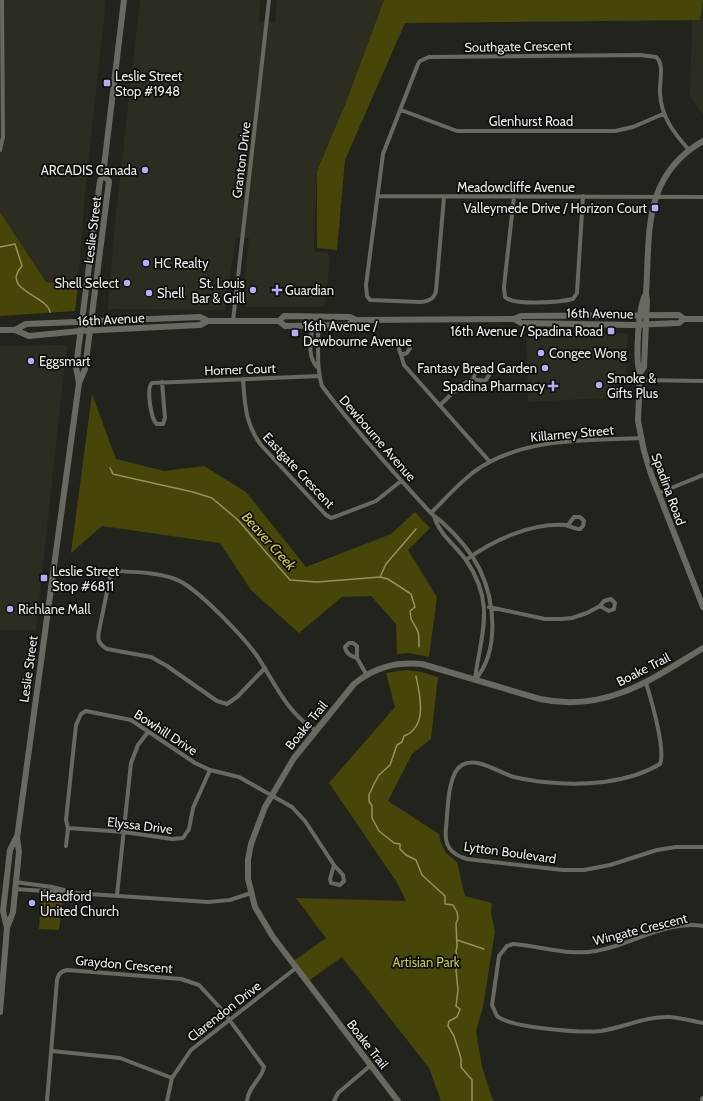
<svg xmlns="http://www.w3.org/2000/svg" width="703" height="1101" font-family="Cabin,sans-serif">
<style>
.built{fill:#2c2c20}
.green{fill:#464608}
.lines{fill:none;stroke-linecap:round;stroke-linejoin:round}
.stream{stroke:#93935e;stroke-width:1.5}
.street{stroke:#696962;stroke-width:4}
.secondary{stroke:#696962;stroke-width:6}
.poi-dot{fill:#b6acf8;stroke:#0c0c0a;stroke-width:1.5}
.labels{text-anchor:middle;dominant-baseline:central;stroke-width:3.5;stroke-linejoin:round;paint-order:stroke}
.street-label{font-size:13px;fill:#ebebe7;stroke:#0c0c0a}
.poi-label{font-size:13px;fill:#ebebe7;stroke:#0c0c0a;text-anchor:start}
.park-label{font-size:13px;fill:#c7c845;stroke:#0c0c0a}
.water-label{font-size:14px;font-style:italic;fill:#cfcf4e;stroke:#0c0c0a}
</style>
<rect width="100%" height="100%" fill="#23231d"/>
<path class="built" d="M0,0H106L84,205L78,286L46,282L0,212Z
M140,0H261L259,21L275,23L277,0H384L346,102L317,171L314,251L328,253L330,260L324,307H246L242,304L249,238H236L225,310L108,309L115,220Z
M703,4V115L690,96L692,20H700Z
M628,333L625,397L528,402L526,335Z
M67,345L36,630H0V346Z"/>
<path class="green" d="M384,0H703L700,20L405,23L345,160L337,250L317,248V171L346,102Z
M0,212L46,282L78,286L75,311L0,316Z
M92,394L116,459L164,471L204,466L246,492L306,567L391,534L415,512L430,528L408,550L437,597L429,657L409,653L397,654L396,624L371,596L342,597L299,633L251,590L220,543L102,526L71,553Z
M406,670L422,672L438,677L431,739L412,754L388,801L439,834L441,843L446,853L457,862L465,896L492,903L491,913L495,931L483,1007L476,1031L482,1067L493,1101H441L429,1068L342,957L307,982L292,962L326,938L296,898L406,901L396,881L329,783L395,707L386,673Z
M41,898L63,899L59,930L39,929Z"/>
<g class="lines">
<path class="stream" d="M0,247L15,244L22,266C0,290 47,295 50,312
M110,468L113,474L117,475L193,492L212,498L238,520L290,580L317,582L380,577L388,579L408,592L411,594L415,607L410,611L411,619C419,633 419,630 419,647
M380,577L386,564L416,529
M416,676C420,695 428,727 404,736L402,742L397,745L390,765L379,775L374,784L369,795V801L372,806V818L379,831L394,843L400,844V849L406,855L416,860L422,875L445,896V904L453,905L457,912L458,919L456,923L457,947L456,951L458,962L456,970L458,990L456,1006L460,1009L457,1017L449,1021L448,1026L454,1036L461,1058V1067L472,1080V1101
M457,940L484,949"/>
<path class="street" d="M401,110L457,131H615L633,127L663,114
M0,150L3,137L2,0
M378,196L703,197
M514,196L504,287L505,297C514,306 560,302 573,299L577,293L583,196
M444,197L436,291C434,299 429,301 421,302L370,300L367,296L366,285L383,154L418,64L420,61L429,57L640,55L656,57C665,65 659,82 660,93C661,117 674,133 689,150
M315,316L314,325L312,328C311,342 307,356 317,367
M233,321L269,0
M315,326L318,328C319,348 316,367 322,386C355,430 392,471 429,511C433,516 438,518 443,523C456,535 471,552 479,568C495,600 500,651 475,680
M401,355C399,350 397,345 402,340H406L410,348L407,353L401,355L404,365L490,462
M243,379C245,405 245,423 261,445L326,515L331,518L337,516L376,501L401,481
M639,380L703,381
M162,382L165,418L163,424H157C151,420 146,388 152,383L319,376
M441,404C450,396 460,384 471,380C476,378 481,382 486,380L489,375L485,370L480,369L475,374L473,379
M659,493L703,475
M431,513C445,499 459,483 475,471C523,437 585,441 641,438
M434,516C439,534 455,545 466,560C496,604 481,633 475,679
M466,560C493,540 531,523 565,525C570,526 575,529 580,529L583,526L584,521L580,517H574L568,525
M489,607L545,619H561L572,618L587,613L600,606L604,601L611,599L615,603L614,609L609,611L600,606
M349,643H353L357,646V658C351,656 346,654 345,647Z
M357,658L366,674
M265,668L237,697L227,704L217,701L167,666L151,657L107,649C99,644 97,640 99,631L111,572L115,571C134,572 156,572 175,579C196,586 249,642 261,662C277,688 289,714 315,730
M646,683C651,699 666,750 660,764C627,784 581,786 544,782C534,781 523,779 514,777C499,773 477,756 462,765C447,774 448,811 446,828C444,845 450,854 467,859L563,870H584L610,865L657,850L676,847H703
M68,828L124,832L172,839L183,838L189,829L193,808L210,770
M66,846L68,828L66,820L76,725L81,714L86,711L131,720L195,763L210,770L239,777L292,807L305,821L334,865L330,879L331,883L340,885L344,881L343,875L334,865
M15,882L52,887L64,890
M15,889L208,902L230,900L251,893
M117,895L131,763L138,745L148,732
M703,926C667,920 631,945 596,951C569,956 540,946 513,944L507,946L499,956L492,1005L497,1016C511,1028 581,1033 601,1031C625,1027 646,1016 670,1017C681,1018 692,1021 703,1023
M52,1051L120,1058L172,1078
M47,1101L57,980C58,974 61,971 67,970L181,979L199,985L223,1011L264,1067C262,1079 248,1087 247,1101
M167,1101L172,1078L191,1050L296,968
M334,1101L338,1093L371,1065"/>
<path class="secondary" d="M703,141C642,176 650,233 646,294L647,301L644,367L640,373L638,421L644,451L651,474L703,607
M514,319L521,323L632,325L679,323L684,319
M279,321L284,316L350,317L356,320L514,319L521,316L679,315L684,319H703
M0,330H15L29,336L80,331L200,325L208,321
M15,330L26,324L200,317L208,321H279L285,326L347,325L356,320
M640,373C635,361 638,306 646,294
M79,383L76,367L100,181L103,175L124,0
M7,928L3,911L10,850L16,838
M0,1012L7,928L13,912L19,852L17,838L79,383L85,369L109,181L103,175
M398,1101L273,937L255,907L248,879V860L251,844L265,807L294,758L354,684C375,667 395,662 422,664L540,699C605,713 651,680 703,648
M703,1101V1099"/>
</g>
<g class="poi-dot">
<rect x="103" y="79" width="8" height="8" rx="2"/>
<circle cx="145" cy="170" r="4"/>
<rect x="651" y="204" width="8" height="8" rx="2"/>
<circle cx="146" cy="263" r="4"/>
<circle cx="127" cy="283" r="4"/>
<circle cx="253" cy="290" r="4"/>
<path d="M275 284h4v4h4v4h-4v4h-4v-4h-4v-4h4z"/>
<circle cx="149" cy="293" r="4"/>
<rect x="607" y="327" width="8" height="8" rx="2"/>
<rect x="291" y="329" width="8" height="8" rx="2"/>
<circle cx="541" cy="353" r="4"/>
<circle cx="31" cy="361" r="4"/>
<circle cx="545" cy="368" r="4"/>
<circle cx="599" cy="385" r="4"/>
<path d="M551 380h4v4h4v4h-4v4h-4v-4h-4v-4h4z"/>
<rect x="40" y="574" width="8" height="8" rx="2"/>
<circle cx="10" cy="609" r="4"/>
<circle cx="32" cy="903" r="4"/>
</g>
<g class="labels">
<g class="street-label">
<text transform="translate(518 46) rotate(-1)">Southgate Crescent</text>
<text x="531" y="121">Glenhurst Road</text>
<text transform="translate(241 160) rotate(-83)">Granton Drive</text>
<text x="516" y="187">Meadowcliffe Avenue</text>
<text transform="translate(92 230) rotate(-83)">Leslie Street</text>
<text transform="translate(600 313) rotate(1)">16th Avenue</text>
<text transform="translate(111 319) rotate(-3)">16th Avenue</text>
<text transform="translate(240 369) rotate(-2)">Horner Court</text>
<text transform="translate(572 433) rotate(-5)">Killarney Street</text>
<text transform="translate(378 438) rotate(49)">Dewbourne Avenue</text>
<text transform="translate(299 470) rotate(47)">Eastgate Crescent</text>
<text transform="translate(669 489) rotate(70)">Spadina Road</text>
<text transform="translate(28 669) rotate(-82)">Leslie Street</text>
<text transform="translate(643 669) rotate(-27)">Boake Trail</text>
<text transform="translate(306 725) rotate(-51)">Boake Trail</text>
<text transform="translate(166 732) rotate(33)">Bowhill Drive</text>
<text transform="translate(140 825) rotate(7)">Elyssa Drive</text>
<text transform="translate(510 852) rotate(8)">Lytton Boulevard</text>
<text transform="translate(640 929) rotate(-14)">Wingate Crescent</text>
<text transform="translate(124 964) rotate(5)">Graydon Crescent</text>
<text transform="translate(224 1011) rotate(-38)">Clarendon Drive</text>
<text transform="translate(368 1044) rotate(52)">Boake Trail</text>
</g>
<g class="poi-label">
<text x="115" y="76">Leslie Street<tspan x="115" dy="15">Stop #1948</tspan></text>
<text x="137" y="170" text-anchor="end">ARCADIS Canada</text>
<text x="647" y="208" text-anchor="end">Valleymede Drive / Horizon Court</text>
<text x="154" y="263">HC Realty</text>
<text x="119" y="283" text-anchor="end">Shell Select</text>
<text x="245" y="283" text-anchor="end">St. Louis<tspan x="245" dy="15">Bar &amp; Grill</tspan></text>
<text x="285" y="290">Guardian</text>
<text x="157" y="293">Shell</text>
<text x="303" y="326">16th Avenue /<tspan x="303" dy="15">Dewbourne Avenue</tspan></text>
<text x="603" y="331" text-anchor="end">16th Avenue / Spadina Road</text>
<text x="549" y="353">Congee Wong</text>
<text x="39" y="361">Eggsmart</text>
<text x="537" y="368" text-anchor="end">Fantasy Bread Garden</text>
<text x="607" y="378">Smoke &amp;<tspan x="607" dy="15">Gifts Plus</tspan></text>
<text x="545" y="386" text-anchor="end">Spadina Pharmacy</text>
<text x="52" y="571">Leslie Street<tspan x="52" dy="15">Stop #6811</tspan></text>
<text x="18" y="609">Richlane Mall</text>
<text x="40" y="896">Headford<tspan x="40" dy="15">United Church</tspan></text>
</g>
<g class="park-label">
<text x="426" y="962">Artisian Park</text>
</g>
<g class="water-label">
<text transform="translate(269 541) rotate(48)">Beaver Creek</text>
</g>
</g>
</svg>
